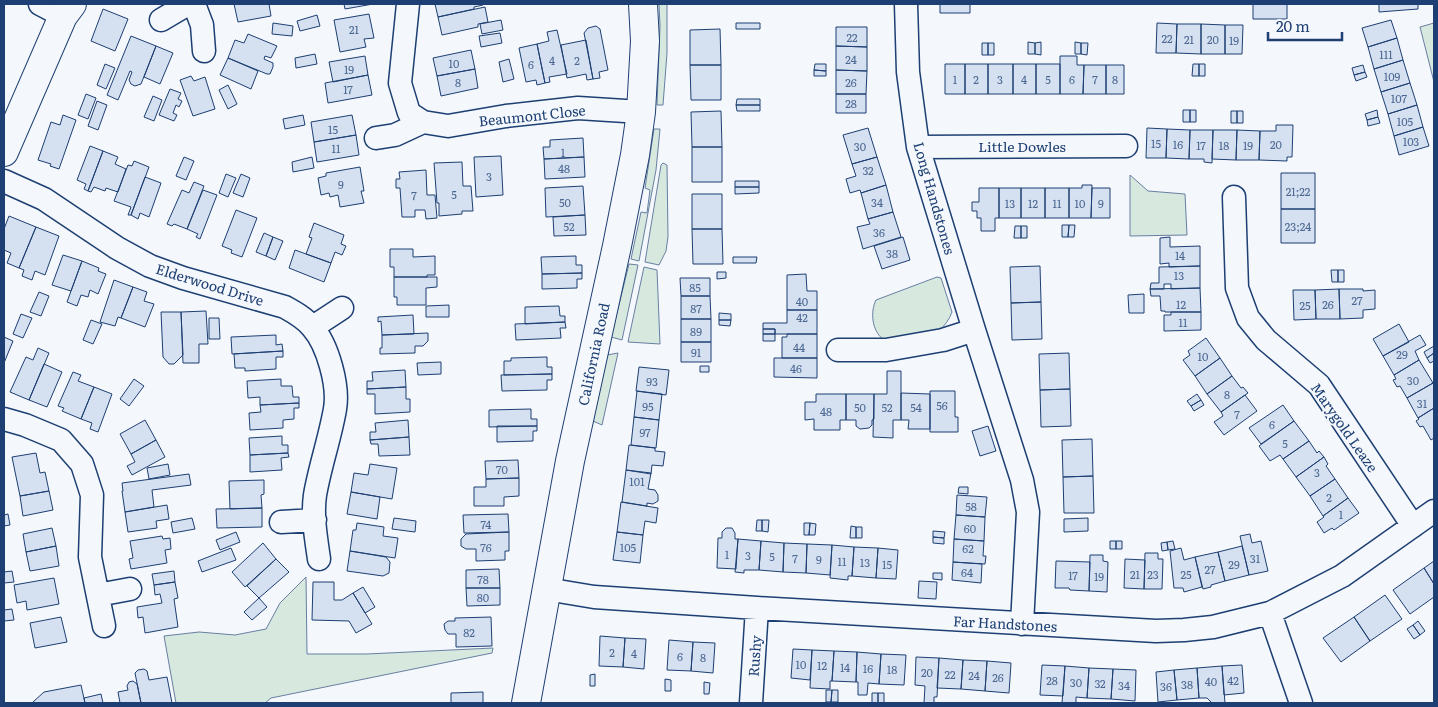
<svg xmlns="http://www.w3.org/2000/svg" width="1438" height="707" font-family="Literata,serif">
<style>
.green{fill:#d7e8df;stroke:#687fa3}
.building{fill:#d5e0f0;stroke:#1d3f73}
.lines{fill:none;stroke-linecap:round;stroke-linejoin:round}
.minor-casing{stroke:#1d3f73;stroke-width:25}
.tertiary-casing{stroke:#1d3f73;stroke-width:30}
.minor{stroke:#f4f7fb;stroke-width:22}
.tertiary{stroke:#f4f7fb;stroke-width:28}
.labels{text-anchor:middle;dominant-baseline:central;stroke-width:4;stroke-linejoin:round;paint-order:stroke}
.number-label{font-size:11px;fill:#4b6792}
.street-label{font-size:14px;fill:#1d3f73;stroke:#f4f7fb}
</style>
<rect width="100%" height="100%" fill="#f4f7fb"/>
<path class="green" d="M659,4H667V53L663,105H657L660,26Z
M1434,23V82L1420,27Z
M654,129H660L656,170L639,261L631,259L641,212L647,213L650,190L645,188Z
M663,163L667,165L668,237L666,251L659,265L645,262L661,165Z
M1130,175L1148,191L1185,194L1187,235L1130,236Z
M629,264L638,265L622,340L611,337Z
M644,267L657,270L660,344L628,342Z
M937,277L941,278L952,312C949,320 945,325 939,331L883,339C872,331 870,312 876,300Z
M618,353L602,425L593,421L607,355Z
M306,577L307,654H367L493,648L492,653L271,698L265,703H176L164,636L199,632L235,635L266,629L280,603Z"/>
<path class="building" d="M234,4H269L271,16L238,22Z
M344,4H373L345,9Z
M435,4H483V5L474,7V9L438,17Z
M940,4H970V13H940Z
M1253,4H1287V19H1253Z
M1379,4H1418V9L1379,12Z
M485,7L488,22L478,24V27L442,35L438,17Z
M103,9L128,19L115,51L91,41Z
M369,14L374,38L364,39L366,47L340,52L334,20Z
M317,15L320,26L300,31L297,21Z
M501,20L503,30L482,34L480,24Z
M1391,20L1397,38L1368,47L1362,28Z
M273,23L293,26L292,36L272,34Z
M736,23H760V29H736Z
M1157,23L1177,24L1176,53H1156Z
M1177,24H1201V54L1176,53Z
M1201,24L1225,25V54H1201Z
M1225,25H1243L1242,54H1225Z
M596,26L600,29L608,70L599,72L600,78L593,79L584,33L588,28Z
M836,27H867V47L836,46Z
M720,29L721,65H690V30Z
M557,30L567,74L549,77L550,82L545,83L537,44L549,41L547,32Z
M500,33L502,43L481,47L479,36Z
M248,34L277,46L271,58L265,56L264,59L273,63V67L270,74H267L228,58L235,40L244,43Z
M131,36L156,46L141,84L135,86L131,84L129,80L132,72L130,71L118,100L107,95Z
M1397,38L1403,60L1374,69L1368,47Z
M586,40L593,79L587,80L586,74L567,78L561,45Z
M1028,42L1035,43V54H1028Z
M1041,42V55L1035,54V43Z
M1075,42L1081,43V54H1075Z
M982,43H988V55H982Z
M988,43H994V55H988Z
M1081,43H1088L1087,55L1081,54Z
M537,44L545,83L537,85L536,80L526,82L519,48Z
M156,46L173,53L160,84L144,77Z
M836,46L867,47V71L836,70Z
M471,50L475,69L437,76L433,58Z
M315,54L317,64L296,68L295,58Z
M365,56L368,75L333,82L329,62Z
M1060,56H1077V65H1084L1083,94H1060Z
M228,58L258,71L251,89L220,75Z
M509,59L514,79L503,82L499,62Z
M1403,60L1410,83L1381,92L1374,69Z
M105,64L115,68L106,89L97,85Z
M815,64H826V71L814,70Z
M945,64H965V94H945Z
M965,64H988V94H965Z
M988,64H1013V94H988Z
M1013,64H1036V94H1013Z
M1036,64H1060V94H1036Z
M1193,64H1199V76H1192Z
M1199,64H1205V76H1199Z
M690,65H721V100H691Z
M1084,65H1106V94H1083Z
M1106,65H1124V94H1106Z
M1363,65L1365,72L1354,75L1352,68Z
M475,69L478,88L441,96L437,76Z
M814,70L826,71V76H814Z
M836,70L867,71L866,94H836Z
M1365,72L1367,77L1356,81L1354,75Z
M368,75L372,95L328,103L325,83Z
M191,76L194,81L205,77L215,109L193,116L180,80Z
M1410,83L1417,105L1388,114L1381,92Z
M228,85L237,104L228,109L219,90Z
M170,89L181,93L178,99L182,101L179,107L176,105L173,113L177,115L174,121L159,115Z
M86,94L96,98L88,119L78,115Z
M836,94H866V113H836Z
M153,96L162,100L154,121L144,117Z
M737,99H760V105H736Z
M97,101L107,105L98,130L88,126Z
M736,105H760V111H737Z
M1417,105L1423,127L1394,136L1388,114Z
M1183,110H1190V122H1183Z
M1190,110H1196V122H1190Z
M1377,110L1378,117L1367,120L1365,114Z
M721,111L722,147H692L691,112Z
M1231,111H1237V123H1231Z
M1237,111H1243V123H1237Z
M63,115L76,120L59,169L50,166L51,164L38,160L51,122L60,125Z
M303,115L305,125L285,129L283,119Z
M352,115L356,135L314,142L311,122Z
M1378,117L1380,123L1368,126L1367,120Z
M1276,125H1293L1292,157H1287V161L1259,160L1260,131H1276Z
M1423,127L1429,146L1399,155L1394,136Z
M868,128L877,157L852,164L843,135Z
M1147,128L1167,129L1166,158H1146Z
M1167,129L1190,130L1189,159L1166,158Z
M1190,130H1213L1212,163L1204,162V159H1189Z
M1213,130H1237L1236,160L1212,159Z
M1237,130L1260,131L1259,160H1236Z
M356,135L359,155L317,162L314,142Z
M583,138L584,157L544,159L543,147H550V140Z
M90,146L103,151L88,191L84,189L86,184L77,180Z
M692,147H722V182H692Z
M103,151L118,157L115,164L126,169L118,192L106,188L105,191L94,187L91,192L88,191Z
M501,156L503,195L476,197L474,157Z
M184,157L194,161L186,180L176,176Z
M312,157L314,168L293,172L292,162Z
M584,157L585,177L545,179L544,159Z
M877,157L886,185L861,193L860,190L850,193L846,179L856,176L852,164Z
M134,161L149,167L131,215H128L131,207L114,201L128,165L132,166Z
M462,162L463,186H471L473,211H462V214L439,216V203H437L434,163Z
M360,167L364,191H361L364,203L340,207L338,195L330,197L329,193L321,195L318,178L326,176V173Z
M426,170L427,195H435L437,218L426,219L425,210H415V217H402L400,188H396V179H400L399,172Z
M1281,173H1315V209H1281Z
M226,174L236,178L228,197L219,193Z
M241,174L250,178L243,197L233,193Z
M145,177L161,183L149,217L140,213L138,219L131,215Z
M735,181H759V187H735Z
M194,182L204,186L187,229L174,224L172,226L167,224L182,190L189,193Z
M886,185L893,212L868,219L861,193Z
M1082,185H1092L1091,218H1069V188H1082Z
M583,186L585,215L546,217L545,188Z
M735,187H759V193L735,194Z
M979,188H999V218H995V231H981V218H977V211H972V202H979Z
M999,188H1021V218H999Z
M1021,188H1045V218H1021Z
M1045,188H1069V218H1045Z
M1092,188H1110V218H1091Z
M203,190L217,195L200,239L196,237L198,234L187,229Z
M692,194H722V229H692Z
M1281,209H1315V243H1281Z
M236,210L257,218L242,257L231,253L232,250L222,246Z
M893,212L901,237L863,249L857,227L870,224L868,219Z
M585,215L586,235L554,236L553,217Z
M9,216L36,227L19,268L7,263L11,253L4,250V229Z
M314,223L344,235L341,244L346,246L342,255L335,252L331,263L306,254L312,238L309,237Z
M1062,225H1069L1068,237H1062Z
M1069,225H1075L1074,237H1068Z
M1015,226H1021V238H1014Z
M1021,226H1027V238H1021Z
M36,227L59,236L45,275L35,271L32,280L22,276L24,270L19,268Z
M692,229H722L723,264H693Z
M264,233L273,237L266,256L256,252Z
M273,237L283,241L275,260L266,256Z
M903,237L910,260L882,269L874,246Z
M1170,237V247L1200,246V266L1169,267V263L1160,264V238Z
M390,249H413V257L435,256V275H427V277H394V267H390Z
M295,250L331,263L324,282L289,268Z
M63,255L82,261L71,291L52,285Z
M576,256V265H582V273L542,274L541,257Z
M733,257H757L756,263H733Z
M82,261L99,268L98,271L106,274L98,294L90,290L88,297L81,295L77,306L67,302Z
M1040,266L1041,302L1011,303L1010,267Z
M1200,266V288L1171,289V284H1164V289H1150L1151,283H1159V267Z
M1331,270H1338V282H1332Z
M1338,270H1344V282H1338Z
M717,272H726V278L717,279Z
M582,273V279H577V288L542,289V274Z
M806,274L807,291H817V310H787V275Z
M394,277H437V287L426,288V305H397V297H394Z
M680,278H710V296H681Z
M114,280L133,287L121,318L118,317L115,326L100,322Z
M133,287L147,292L144,301L154,304L145,327L121,318Z
M1200,288L1201,312H1165V311H1161L1160,296H1151L1150,289Z
M1339,289H1363V291L1375,290V309L1363,310V318L1340,319Z
M1339,289L1340,319H1316L1315,290Z
M1293,290H1315L1316,319L1294,320Z
M39,292L49,296L41,316L30,312Z
M1144,294V313H1129L1128,295Z
M681,296H710L711,319H681Z
M1041,302L1042,339L1012,340L1011,303Z
M449,305V317H426V306Z
M559,306L560,316H565V322L525,324V307Z
M787,310H817V334H775V329H763V323H787Z
M206,311L208,344H199V363H183L181,312Z
M161,312H181L183,355L174,364H169L163,357Z
M1171,312H1201V330L1164,331V315H1171Z
M719,313L731,314V320H719Z
M21,314L32,318L23,338L13,334Z
M413,315L414,334L382,335L381,321L378,322V317Z
M209,318H219L220,339H209Z
M681,319H711V342H681Z
M91,320L102,324L93,344L83,340Z
M719,320H731L730,326L719,325Z
M565,322L566,328H560L561,338L516,340L515,324Z
M1399,324L1409,342L1383,356L1373,339Z
M763,329H775V334H763Z
M428,333V341L423,346H415V353L380,354V348H382V335Z
M763,334H775V341H763Z
M787,334H817V358H782V337H787Z
M276,335V345L282,344L283,351L232,354L231,337Z
M1420,335L1426,345L1415,351L1419,360L1394,375L1383,356Z
M4,337L13,341L4,363Z
M1206,338L1220,358L1195,376L1183,360L1190,355L1188,351Z
M681,342H711V362H681Z
M1434,346V353L1427,358L1424,352Z
M38,348L49,353L29,400L10,392L26,357L33,360Z
M283,351V357H276V369L245,371V368H235L234,354Z
M1069,353L1070,389L1040,390L1039,354Z
M1434,353V361L1430,363L1427,358Z
M547,357V367H552V374L504,375V361H511V358Z
M774,358H817V378L774,377Z
M1220,358L1232,376L1207,394L1195,376Z
M1419,360L1433,383L1407,398L1400,386L1397,387L1393,380L1396,379L1394,375Z
M441,362V374L418,375L417,363Z
M44,364L62,372L47,407L29,400Z
M700,366H709V372H700Z
M639,367L669,370L666,395L636,391Z
M405,370L406,387L367,389V381H373L372,372Z
M887,371H901V420H893V438L873,437L874,394H887Z
M73,372L81,375L78,381L94,387L81,419L62,411L64,408L58,406Z
M552,374V380H547V390L502,391L501,375Z
M1232,376L1241,388L1243,387L1248,393L1221,412L1207,394Z
M134,379L144,386L129,406L120,399Z
M281,379V386H292L293,397H299V403L260,405V397L248,398L247,381Z
M1433,383L1434,386V408L1418,418L1407,398Z
M94,387L112,394L98,432L90,429L92,423L81,419Z
M406,387V399H410V412L375,414V394H367V389Z
M1070,389L1071,426L1041,427L1040,390Z
M637,391L662,394L659,420L634,417Z
M930,391H955V417H958V432H930Z
M901,393L930,394V429H908L909,420H901Z
M816,394H846V420H840V430H814V419L805,420V402H816Z
M846,394H874V419L872,420V425L869,428L860,429L856,426V420H846Z
M1197,394L1201,400L1191,406L1187,401Z
M1245,395L1257,411L1224,435L1214,422L1223,416L1221,412Z
M1201,400L1204,405L1194,411L1191,406Z
M299,403V408H294V419L283,420V428L250,430L249,413L261,412L260,405Z
M1283,405L1294,421L1261,444L1249,428Z
M1434,408V438L1431,440L1423,426L1420,427L1416,421L1419,419L1418,418Z
M531,409V419H537V426L489,427V410Z
M634,417L659,420L656,448L631,445Z
M145,420L156,440L131,454L120,434Z
M408,420L409,437L370,440V432H376L375,423Z
M1294,421L1309,441L1283,459L1280,455L1270,461L1259,446Z
M497,426H537V431H533V441L497,442Z
M988,426L996,451L980,456L972,431Z
M282,436V445H288V453L250,455L249,438Z
M409,437L410,455L379,456L378,444H371L370,440Z
M1092,439L1093,476L1063,477L1062,440Z
M156,440L165,457L132,475L127,466L135,462L131,454Z
M1309,441L1317,453L1319,451L1324,457L1296,477L1283,459Z
M629,445L655,448V451L665,452L663,466L652,465L651,474L626,470Z
M36,453L40,473L45,472L49,491L20,496L12,457Z
M288,453L289,457L281,458L282,470L250,472V455Z
M1324,457L1328,464L1326,466L1335,479L1310,496L1296,477Z
M518,460L519,478L486,479L485,461Z
M168,464L170,475L149,479L147,468Z
M370,464L397,468L392,499L351,492L354,473L368,475Z
M626,470L651,473L648,489L655,490L658,495V501L653,504L647,503V506L622,502Z
M189,474L191,485L152,490L154,507L125,512L122,491H123L122,483Z
M1093,476L1094,513H1064L1063,477Z
M519,478V496L504,497V506H474V487H486V479Z
M1335,479L1348,498L1323,516L1310,496Z
M264,480V494L261,495L262,508L230,509L229,481Z
M959,487H968V494L958,493Z
M49,491L53,510L23,516L20,496Z
M351,492L380,497L377,519L347,514Z
M957,495L987,497L985,517L956,515Z
M1348,498L1359,513L1334,530L1332,528L1324,533L1317,522L1324,517L1323,516Z
M621,502L658,508L656,523L645,521L643,535L617,532Z
M167,505L169,519L156,521L157,528L128,532L125,512Z
M262,508V527L217,528L216,509Z
M8,514L10,525L4,526V515Z
M508,514L509,532L464,533L463,515Z
M956,515L985,517L984,541L954,539Z
M192,518L195,529L173,533L171,522Z
M394,518L416,521L415,532L392,529Z
M1088,518V531L1064,532V519Z
M757,520H762V531H756Z
M762,520H769L768,532L762,531Z
M357,523L384,527L383,536L398,538L395,558L350,551L353,530H356Z
M804,523H810L809,535H804Z
M810,523L816,524L815,535H809Z
M851,526L856,527V538H850Z
M856,527H862V538H856Z
M52,528L56,546L26,552L23,534Z
M726,528H732L735,533V539H738L736,569L717,568L718,538H722V532Z
M933,531L945,532L944,538L933,537Z
M236,532L240,542L220,550L216,540Z
M509,532V551H505V560L476,561V549H466L461,546V539L466,534Z
M617,532L643,535L640,563L613,560Z
M1250,534L1252,543L1261,541L1268,571L1249,575L1240,536Z
M162,536L163,539L170,538L171,549L165,550L167,563L131,569L129,559L133,558L130,541Z
M933,537L944,538V544L933,543Z
M738,539L761,541L759,570H744V573L735,572Z
M954,539L984,541L983,556H986L985,564L953,562Z
M761,541L784,543L783,572L759,570Z
M1110,541H1116V549H1110Z
M1116,541H1122V549H1116Z
M1173,541L1175,549L1168,550L1167,542Z
M1167,542L1168,550L1162,551L1161,543Z
M263,543L276,559L245,587L232,572Z
M784,543L807,544L806,573L783,572Z
M807,544L832,545L830,575L806,573Z
M832,545L854,547L852,576H848V580L830,578Z
M56,546L59,566L30,571L26,552Z
M1242,546L1249,575L1225,581L1218,552Z
M854,547L878,548L876,578L852,576Z
M231,548L236,560L202,572L198,561Z
M878,548L898,550L896,579L876,578Z
M1181,548L1184,560L1195,557L1202,587L1184,592L1183,588H1174L1170,551Z
M350,551L386,557L390,562L389,573L383,576L347,571Z
M1218,552L1225,581L1211,585V587L1203,589L1195,557Z
M1145,553H1158V559H1163L1162,589H1144Z
M1090,555H1103V561L1108,562L1107,592L1089,591Z
M276,559L289,572L259,598L247,586Z
M1125,559L1145,560L1144,589L1124,588Z
M1056,561L1090,562L1089,591L1070,590L1069,588H1055Z
M1434,561V584L1424,568Z
M953,562L982,564L981,583L952,580Z
M1424,568L1434,584V597L1410,614L1393,590Z
M499,569L500,588H466V570Z
M12,571L14,582L4,583V572Z
M174,571L175,582L154,585L152,574Z
M933,573H942V580L933,579Z
M54,578L59,604L27,610L26,601L17,603L14,585Z
M919,581L937,582L936,599L918,598Z
M175,582L178,598L174,599L178,627L145,633L143,617L138,618L137,607L162,603L160,594L155,595L154,585Z
M313,582H334V600H342L353,593L372,624L356,633L349,621L312,620Z
M363,587L375,607L365,613L353,593Z
M466,588H500V605L467,606Z
M1385,595L1402,619L1370,641L1354,617Z
M259,598L267,607L252,620L244,612Z
M12,609L14,620L4,621V610Z
M61,617L67,642L35,648L30,623Z
M491,617L492,646L456,647V634H448L445,630L444,624L448,621H455V618Z
M1354,617L1370,641L1341,662L1323,638Z
M1418,621L1425,631L1420,635L1413,625Z
M1413,625L1420,635L1414,639L1407,629Z
M600,636L625,638L623,667L599,666Z
M625,638L646,639L644,669L623,667Z
M669,640L693,642L691,671L667,670Z
M693,642L715,643L713,673L691,671Z
M793,649L812,650L810,680L791,678Z
M812,650L834,651L832,681H830V689L810,688Z
M834,651L857,652L856,682L832,681Z
M857,652L881,654L879,684L868,683L867,695H858V682H856Z
M881,654L906,655L904,685L879,684Z
M916,657L939,658L937,697H934V703H924L925,686L915,685Z
M939,658L963,660L961,689L937,688Z
M963,660L987,661L985,691L961,689Z
M987,661L1011,663L1009,693L985,691Z
M1042,665L1065,666L1063,696L1040,695Z
M1242,665L1244,693L1224,695L1222,666Z
M1065,666L1089,668L1087,698L1076,697V703H1062Z
M1222,666L1225,703H1212L1207,698H1199L1197,668Z
M1089,668L1113,669L1111,699L1087,698Z
M1197,668L1199,698L1177,700L1174,670Z
M144,669L147,671L149,680L167,677L172,703H141L135,673L138,670Z
M1113,669L1136,670L1135,701L1111,699Z
M1174,670L1177,700L1158,702L1156,672Z
M595,674V686H590V675Z
M665,679L671,680V691H665Z
M133,681L137,684L141,703H120L118,692L128,690L127,686L129,682Z
M704,682L710,683L709,694H704Z
M81,685L85,703H34L33,702L44,692Z
M826,690H832L831,702H826Z
M832,690H838V702H831Z
M483,692V703H451V693Z
M872,693H878V703H872Z
M878,693H884V703H878Z
M101,694L103,703H85L84,698Z"/>
<g class="lines">
<g class="minor-casing">
<path id="minor" d="M40,4L63,16
M194,4L202,25L204,51
M408,4L400,83L409,113L423,122L448,126L506,116L578,108L641,112
M906,4L908,72L918,147L974,330L1022,480L1028,512L1022,624
M161,20L188,4
M376,138L395,135L423,122
M918,147L1126,146
M4,181L44,199L117,248L150,266L183,278L285,307C294,312 305,318 312,327C328,345 339,386 335,409C330,438 320,466 315,495C312,516 316,538 319,559
M1234,197L1237,288L1248,318L1266,340L1319,385L1413,526
M313,327L342,308
M838,350H886L943,340L974,330
M4,419L25,425L61,440L82,464L92,495L90,557L104,626
M281,522L315,520
M546,589L594,597L757,608L1156,631L1184,630L1213,627L1270,613L1342,576L1434,511
M98,595L130,589
M1270,613L1301,703
M751,703L757,608"/>
</g>
<g class="tertiary-casing">
<path id="tertiary" d="M4,152L63,16L72,4
M526,703L570,461L617,246L635,155L641,112L645,41L643,4"/>
</g>
<use href="#minor" class="minor"/>
<use href="#tertiary" class="tertiary"/>
</g>
<g class="labels">
<g class="number-label">
<text x="354" y="29">21</text>
<text x="852" y="37">22</text>
<text x="1167" y="38">22</text>
<text x="1189" y="39">21</text>
<text x="1213" y="39">20</text>
<text x="1234" y="40">19</text>
<text x="1386" y="54">111</text>
<text x="851" y="59">24</text>
<text x="552" y="60">4</text>
<text x="577" y="60">2</text>
<text x="454" y="63">10</text>
<text x="531" y="64">6</text>
<text x="349" y="69">19</text>
<text x="1392" y="76">109</text>
<text x="955" y="79">1</text>
<text x="976" y="79">2</text>
<text x="1000" y="79">3</text>
<text x="1024" y="79">4</text>
<text x="1048" y="79">5</text>
<text x="1072" y="79">6</text>
<text x="1095" y="79">7</text>
<text x="1115" y="79">8</text>
<text x="458" y="82">8</text>
<text x="851" y="82">26</text>
<text x="348" y="89">17</text>
<text x="1399" y="98">107</text>
<text x="851" y="103">28</text>
<text x="1405" y="121">105</text>
<text x="333" y="129">15</text>
<text x="1411" y="141">103</text>
<text x="1156" y="143">15</text>
<text x="1178" y="144">16</text>
<text x="1276" y="144">20</text>
<text x="1201" y="145">17</text>
<text x="1224" y="145">18</text>
<text x="1248" y="145">19</text>
<text x="860" y="146">30</text>
<text x="336" y="148">11</text>
<text x="563" y="152">1</text>
<text x="564" y="168">48</text>
<text x="868" y="170">32</text>
<text x="489" y="176">3</text>
<text x="341" y="184">9</text>
<text x="1298" y="191">21;22</text>
<text x="454" y="194">5</text>
<text x="414" y="195">7</text>
<text x="565" y="202">50</text>
<text x="877" y="202">34</text>
<text x="1010" y="203">13</text>
<text x="1033" y="203">12</text>
<text x="1057" y="203">11</text>
<text x="1080" y="203">10</text>
<text x="1101" y="203">9</text>
<text x="569" y="226">52</text>
<text x="1298" y="226">23;24</text>
<text x="879" y="232">36</text>
<text x="892" y="253">38</text>
<text x="1180" y="255">14</text>
<text x="1179" y="275">13</text>
<text x="695" y="287">85</text>
<text x="1357" y="300">27</text>
<text x="802" y="301">40</text>
<text x="1181" y="304">12</text>
<text x="1328" y="304">26</text>
<text x="1305" y="305">25</text>
<text x="696" y="308">87</text>
<text x="802" y="317">42</text>
<text x="1183" y="322">11</text>
<text x="696" y="331">89</text>
<text x="799" y="347">44</text>
<text x="696" y="352">91</text>
<text x="1402" y="354">29</text>
<text x="1203" y="356">10</text>
<text x="796" y="368">46</text>
<text x="1413" y="380">30</text>
<text x="652" y="381">93</text>
<text x="1227" y="394">8</text>
<text x="1422" y="403">31</text>
<text x="942" y="405">56</text>
<text x="648" y="406">95</text>
<text x="860" y="407">50</text>
<text x="887" y="407">52</text>
<text x="916" y="407">54</text>
<text x="826" y="411">48</text>
<text x="1237" y="414">7</text>
<text x="1272" y="424">6</text>
<text x="645" y="432">97</text>
<text x="1285" y="443">5</text>
<text x="502" y="469">70</text>
<text x="1317" y="472">3</text>
<text x="637" y="481">101</text>
<text x="1329" y="497">2</text>
<text x="971" y="506">58</text>
<text x="1341" y="514">1</text>
<text x="486" y="524">74</text>
<text x="970" y="528">60</text>
<text x="486" y="547">76</text>
<text x="628" y="547">105</text>
<text x="968" y="548">62</text>
<text x="727" y="554">1</text>
<text x="748" y="555">3</text>
<text x="772" y="556">5</text>
<text x="795" y="558">7</text>
<text x="1255" y="558">31</text>
<text x="819" y="559">9</text>
<text x="842" y="561">11</text>
<text x="865" y="562">13</text>
<text x="887" y="564">15</text>
<text x="1234" y="564">29</text>
<text x="1210" y="569">27</text>
<text x="967" y="572">64</text>
<text x="1135" y="574">21</text>
<text x="1153" y="574">23</text>
<text x="1186" y="574">25</text>
<text x="1073" y="575">17</text>
<text x="1099" y="576">19</text>
<text x="483" y="579">78</text>
<text x="483" y="597">80</text>
<text x="469" y="632">82</text>
<text x="612" y="652">2</text>
<text x="634" y="653">4</text>
<text x="680" y="656">6</text>
<text x="703" y="657">8</text>
<text x="801" y="664">10</text>
<text x="822" y="665">12</text>
<text x="845" y="667">14</text>
<text x="868" y="668">16</text>
<text x="892" y="669">18</text>
<text x="927" y="672">20</text>
<text x="950" y="674">22</text>
<text x="974" y="675">24</text>
<text x="998" y="677">26</text>
<text x="1052" y="680">28</text>
<text x="1233" y="680">42</text>
<text x="1211" y="681">40</text>
<text x="1076" y="682">30</text>
<text x="1100" y="683">32</text>
<text x="1187" y="684">38</text>
<text x="1124" y="685">34</text>
<text x="1166" y="686">36</text>
</g>
<g class="street-label">
<text transform="translate(532 115) rotate(-6)">Beaumont Close</text>
<text x="1022" y="146">Little Dowles</text>
<text transform="translate(935 198) rotate(74)">Long Handstones</text>
<text transform="translate(210 284) rotate(17)">Elderwood Drive</text>
<text transform="translate(593 354) rotate(-78)">California Road</text>
<text transform="translate(1345 427) rotate(55)">Marygold Leaze</text>
<text transform="translate(1005 623) rotate(3)">Far Handstones</text>
<text transform="translate(754 656) rotate(-86)">Rushy</text>
</g>
</g>
<rect width="1438" height="707" fill="none" stroke="#1d3f73" stroke-width="10"/>
<path d="M1268 32v8h74v-8" fill="none" stroke="#1d3f73" stroke-width="2.5"/>
<text x="1276" y="32" font-size="15" fill="#1d3f73" stroke="#f4f7fb" stroke-width="4" paint-order="stroke">20 m</text>
</svg>
